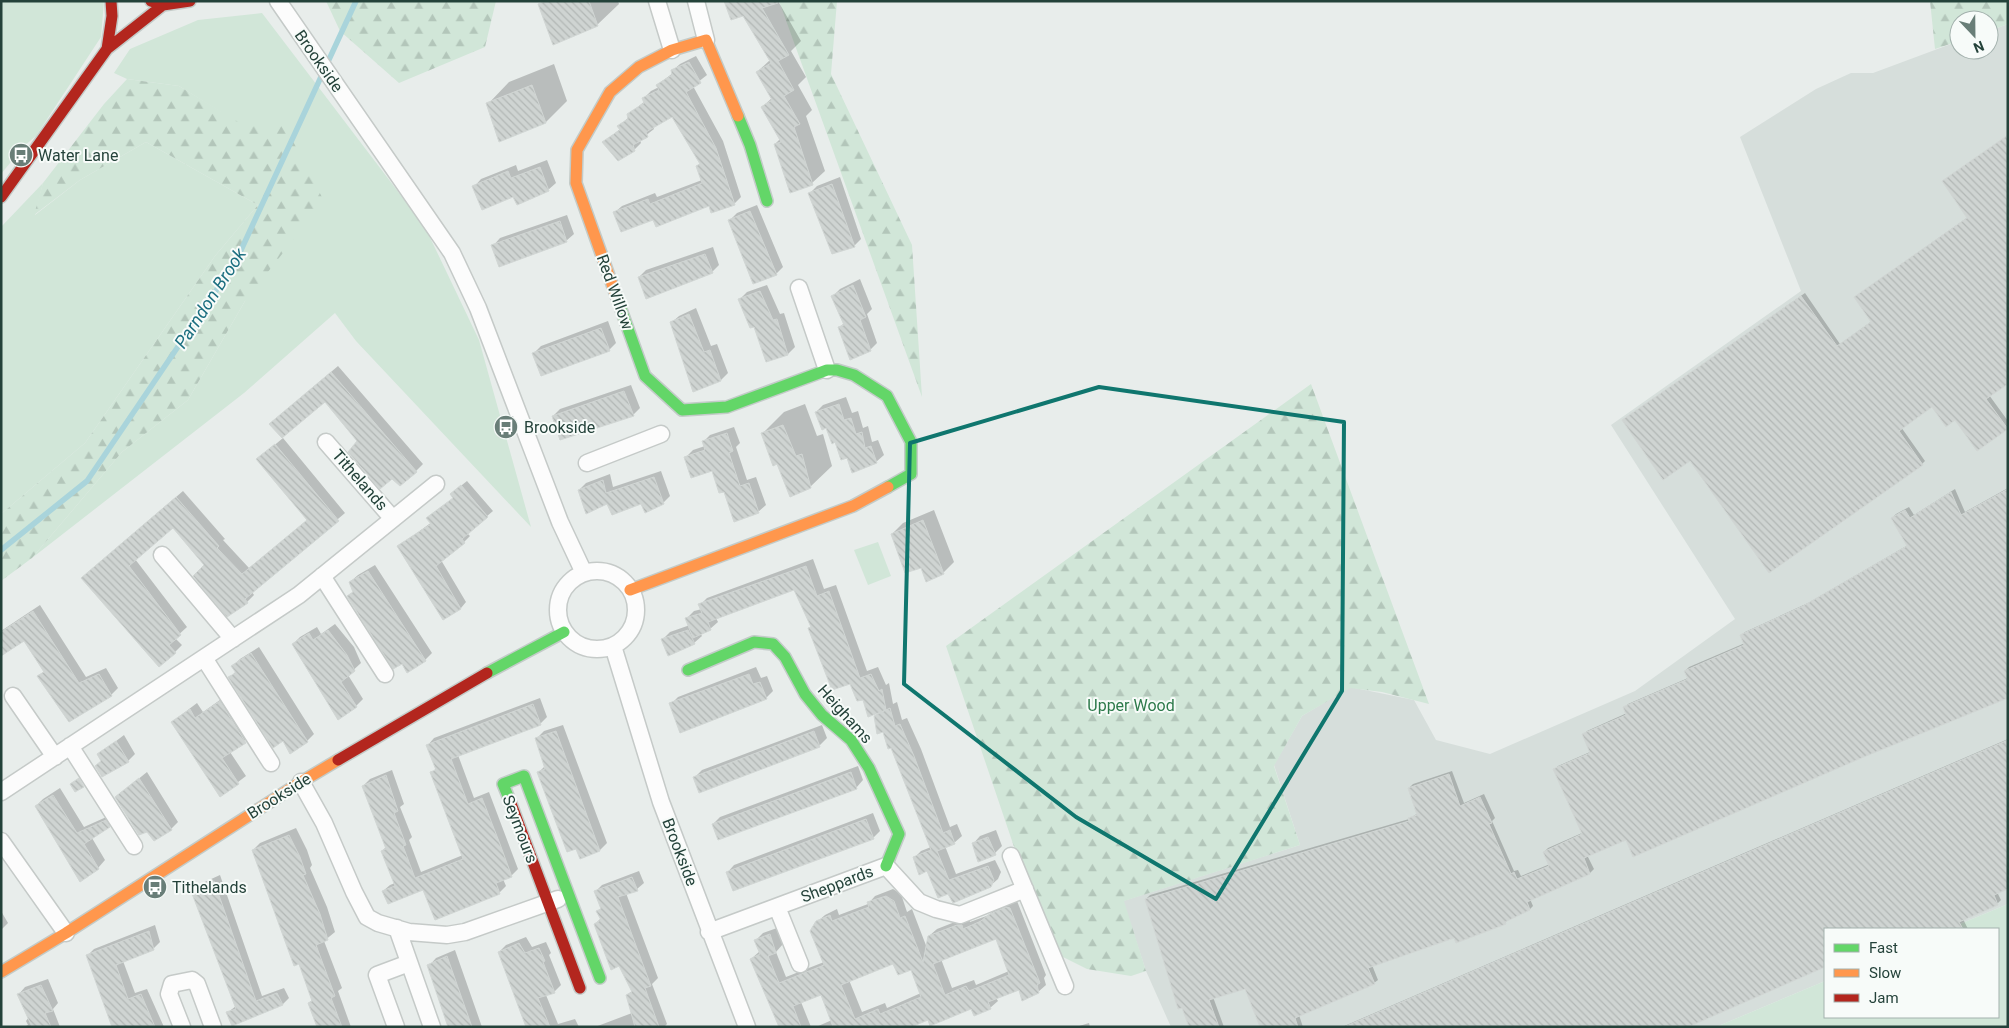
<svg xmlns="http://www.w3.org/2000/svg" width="2009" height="1028" font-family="Roboto,sans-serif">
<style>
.built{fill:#d6dedb}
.green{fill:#d1e6d8}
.forest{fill:url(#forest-firs)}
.shadow{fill:#0003;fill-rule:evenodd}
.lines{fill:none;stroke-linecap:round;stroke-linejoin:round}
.stream{stroke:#a9d4db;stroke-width:5.5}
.building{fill:url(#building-back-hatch);stroke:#d1d6d4;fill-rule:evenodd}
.street-casing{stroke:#c5cac8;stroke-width:19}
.fast-casing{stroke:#c3cbc8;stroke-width:14}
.slow-casing{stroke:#c3cbc8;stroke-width:14}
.jam-casing{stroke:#c3cbc8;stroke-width:14}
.street{stroke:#fcfcfc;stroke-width:16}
.fast{stroke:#63d668;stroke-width:11}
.slow{stroke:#ff974d;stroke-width:11}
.jam{stroke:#b3261e;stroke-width:11}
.marked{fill:none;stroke:#0f766e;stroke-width:4;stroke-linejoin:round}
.labels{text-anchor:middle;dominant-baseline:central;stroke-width:4;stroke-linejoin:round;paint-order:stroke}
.street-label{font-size:16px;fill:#24423a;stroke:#f7fbf9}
.poi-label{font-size:16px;fill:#24423a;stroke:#f7fbf9;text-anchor:start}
.park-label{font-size:16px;fill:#2d7a4b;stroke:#f7fbf9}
.water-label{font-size:18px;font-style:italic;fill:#1c6f80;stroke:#f7fbf9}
</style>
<defs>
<pattern id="forest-firs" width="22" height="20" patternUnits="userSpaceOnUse" patternTransform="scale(1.25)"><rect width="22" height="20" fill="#d1e6d8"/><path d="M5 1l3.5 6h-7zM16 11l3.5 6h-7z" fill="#b3c6ba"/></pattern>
<pattern id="building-back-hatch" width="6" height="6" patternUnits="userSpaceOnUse" patternTransform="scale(1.25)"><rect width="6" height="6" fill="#cfd4d2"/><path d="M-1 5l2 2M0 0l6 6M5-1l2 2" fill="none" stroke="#b2b7b5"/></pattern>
</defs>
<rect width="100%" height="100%" fill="#e8edeb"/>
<path class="built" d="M2008,24V904L1948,929H1825V981L1716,1027H1171L1146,971L1123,901L1300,845L1274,765L1302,716L1350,687L1414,700L1436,740L1490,754L1635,691L1735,619L1611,425L1801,291L1740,137L1816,89L1851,73H1873L1959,41V50H1989V31Z"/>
<path class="green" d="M1,1H104L101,37L36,136L24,146L1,174Z
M262,13L425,227L479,340L531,527L356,341L335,313L244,393L32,558L122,452L188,400L245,301L284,124H240L179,86L127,79L114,73L130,49L198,20Z
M146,142L258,205L215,256L85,443L1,514V227L43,183L35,215L80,180Z
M878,542L891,576L868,585L854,550Z
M2008,904V1027H1716L1825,981V1017H1998V929H1948Z"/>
<path class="forest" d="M326,1H496L485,47L399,83L340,31Z
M779,1H837L831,74L912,245L922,397Z
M1930,1H2008V24L1989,31V20H1959V41L1935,49Z
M127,79L179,86L240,123L284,124L324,201L245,301L188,400L122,452L32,558L1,581V514L85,443L215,256L258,205L146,142L80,180L34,215L43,183L104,104Z
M1311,384L1429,704L1382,692L1350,688L1302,716L1274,766L1300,845L1124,901L1146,971L1131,976L1087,969L1049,950L946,646Z"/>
<path class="shadow" d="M543,1H618L619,4L597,25L540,5Z
M725,1H778L801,41L791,51L806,77L798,85L812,110L806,116L825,171L812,183L775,144L780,139L762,107L772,98L757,72L770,60L744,14Z
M696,56L707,75L693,86L723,141L741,197L734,204H710L654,218L614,213L622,206L655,193L657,197L702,180L697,166L701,163L672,115L653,126L654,129L640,140L641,143L634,150L604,142L620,129L619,126L629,117L628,115L645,101L644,98L651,91L659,87L657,85L673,73L672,71L680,64Z
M554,64L567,101L546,122L488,104L509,82Z
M547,160L556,183L548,190L513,195L474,187L481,179L516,165L518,171Z
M840,177L861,239L854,246L810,193L817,186Z
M757,205L783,267L776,274L730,220L737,213Z
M567,215L574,234L566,241L493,246L500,238Z
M1968,217L1989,395L2008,421V428L1978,449L1956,419L1932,406L1901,427L1925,461L1922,464L1690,460L1623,420L1805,293L1840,344L1872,321L1859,294Z
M713,247L719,265L712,272L639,277L646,270Z
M860,279L872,309L867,314L877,343L870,350L839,328L844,323L833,296L840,289Z
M767,285L780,314L784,313L795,347L788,354L755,326L740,299L747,292Z
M696,308L711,346L717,344L728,373L721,380L671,323L679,316Z
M608,321L616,343L609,350L534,353L541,346Z
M338,366L423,464L416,471L359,441L326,400L278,417Z
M631,385L640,408L633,415L553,416L560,409Z
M846,397L852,413L858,411L863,428L868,426L872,442L878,440L884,455L876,462L848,456L816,412L823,405Z
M805,404L817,436L823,434L832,466L810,487L778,462L763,433L784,412Z
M734,427L740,443L736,447L747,480L756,477L766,505L758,512L724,490L713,470L686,457L693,450L705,446L703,442L710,435Z
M283,438L345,513L252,592L254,595L247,602L228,615L206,565L173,526L135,559L187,627L175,638L182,645L175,652L90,571L183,491L225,539L223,540L249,568L308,520L265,453Z
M661,471L670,496L663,503L608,502L579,490L586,483L610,474L613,487Z
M467,481L493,511L467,533L470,536L464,542L441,560L466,602L461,608L443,618L399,546L432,522L454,498L457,489Z
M2008,488V697L1627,838L1587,855L1594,869L1590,873L1530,899L1533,906L1530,909L1509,919L1505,923L1455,936L1372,965L1378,980L1374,983L1299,1015L1303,1027H1262L1246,987L1213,997L1224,1027H1193L1146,899L1150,895L1409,819L1418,813L1409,788L1413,784L1452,771L1464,803L1484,794L1495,818L1492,821L1514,871L1518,870L1521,876L1550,864L1544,852L1548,848L1582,833L1555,769L1558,766L1590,752L1583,735L1587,731L1627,713L1625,707L1628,704L1688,678L1685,671L1689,667L1745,643L1741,635L1745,632L1808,603L1908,545L1892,518L1896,514L1909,507L1914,515L1955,489L1965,512Z
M934,510L954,562L943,573L922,567L892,534L903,523Z
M813,559L824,589L836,585L867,671L878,667L886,685L889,683L893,704L897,702L902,720L907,718L921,749L950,827L957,824L962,836L954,843L945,846L956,874L995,860L1001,872L998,879L990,886L952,901L948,892L914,858L921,851L931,847L892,746L875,716L881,710L864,698L812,627L795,588L716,618L718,622L710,629L700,633L702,636L694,643L663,639L670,632L690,625L687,618L694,611L702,609L700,605L707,598Z
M375,565L432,653L425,660L348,596L354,591L350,582L358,575Z
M40,605L86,677L106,668L118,688L111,695L70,721L39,676L45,670L25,640L1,655V631Z
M335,624L354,647L361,663L348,675L363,699L356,706L293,644L300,637L317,627L321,634Z
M259,647L314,734L307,741L283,740L230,678L236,671L233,666L240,659Z
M756,667L761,678L767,676L773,691L766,698L671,704L678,697Z
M227,695L252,735L230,752L246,776L221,795L172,722L197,703L203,712Z
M540,698L547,717L540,724L458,755L474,798L489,792L518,869L511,876L503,879L506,886L499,893L424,889L383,891L390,885L395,883L382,851L386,847L363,786L370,779L392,770L404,804L400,807L412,837L409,840L421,872L463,855L432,773L436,768L428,745L434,738Z
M563,725L607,843L600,850L581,858L538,773L546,765L537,738L544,731Z
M822,725L827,738L820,745L700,791L695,777L702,770Z
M124,735L135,754L128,761L102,775V760L99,754Z
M2008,739V887L1997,892L2001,900L1997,904L1963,919L1968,929H1825V966L1685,1027H1342Z
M858,766L863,780L856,788L713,824L720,817Z
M147,772L178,822L171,829L116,797Z
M60,788L84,827L113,814L116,819L109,826L92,838L105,860L98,868L36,806L43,799Z
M873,813L880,831L873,838L727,873L734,865Z
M296,828L307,850L312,865L310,868L327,907L335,932L324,941L342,988L338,991L351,1027H318L309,1003L313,999L253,850L260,843Z
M996,830L1002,846L995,853L979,860L973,844L980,836Z
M639,871L644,883L637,889L626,893L658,978L652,984L667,1024L664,1027H595L632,1013L627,995L633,990L620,964L595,924L602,917L598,911L602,907L595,892L602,885Z
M220,875L262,996L284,988L289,998L283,1004L232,1024L227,1013L236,1006L192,891L198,885Z
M893,889L901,894L907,912L912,909L927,948L929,936L937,929L965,918H969L970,922L989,915L996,908L1014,901H1017L1046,975L1044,978L1046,985L1038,992L1020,988L996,998L998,1001L990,1008H972L929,1018L908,1027H816L832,1020L821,993L801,1002L811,1027H780L751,959L760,951L756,940L763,933L777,928L783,944L776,952L786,977L824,962L817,922L825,915L837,909L839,915L868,904L875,896ZM997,937L1009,971L976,985L974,980L952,988L941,959ZM894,962L912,969L921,993L887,1008L885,1003L862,1012L849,980Z
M1,911L8,923L1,930Z
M155,925L160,942L153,949L123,961L135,993L147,989L164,1027H111L113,1026L87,956L94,949Z
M526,937L532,947L546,942L551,953L549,955L561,985L554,992L546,995L558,1024L575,1019L579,1027H527L499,952L506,945Z
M455,950L482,1027H449L429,966L436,958Z
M48,979L58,1003L53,1009L60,1027H24L28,1025L26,1021L29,1017L19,994L25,987Z
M1089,1023L1090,1027H1076Z"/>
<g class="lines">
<path class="stream" d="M1,550L87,481L236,261L356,1"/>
</g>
<path class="building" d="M546,1H589L598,26L553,45L538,4Z
M724,1H777L778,3L762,8L789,55L778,61L794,90L784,96L800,124L794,127L813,185L790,193L774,144L781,142L761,107L772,100L756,72L771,63L743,16L731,20Z
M689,62L701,83L686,92L716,148L735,205L711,213L709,206L656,227L653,220L621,232L613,212L648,199L650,204L702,183L696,166L700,164L672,117L646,132L648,137L633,145L635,151L618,161L602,142L620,130L617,126L628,119L627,114L644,103L642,98L659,90L656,85L672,75L671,70Z
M532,85L546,123L499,142L486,103Z
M2008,135V384L1986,399L2008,429L1977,451L1955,420L1946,427L1932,407L1899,431L1923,465L1769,573L1690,461L1663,480L1622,420L1801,296L1837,346L1871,322L1854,297L1967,218L1942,181Z
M540,167L549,191L517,205L513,197L482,210L472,186L508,171L511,178Z
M832,184L855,247L832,254L808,193Z
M750,211L777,275L753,284L728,220Z
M560,221L567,242L499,267L491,245Z
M705,254L713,273L646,299L638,277Z
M853,285L866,317L860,320L871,351L850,360L838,327L844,325L831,296Z
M760,291L773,320L777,319L788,355L766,362L754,327L750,328L738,299Z
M689,314L704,352L710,350L721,381L693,392L670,322Z
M601,328L610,351L541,376L532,353Z
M331,372L417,472L400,486L392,479L380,489L348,452L357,441L325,402L282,438L269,424Z
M624,391L634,416L560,440L552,416Z
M839,404L844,420L851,418L856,434L862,432L865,448L871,446L877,463L852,473L847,458L841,460L835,442L832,444L826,428L822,430L815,412Z
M783,425L796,456L802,454L811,488L790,497L777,464L773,466L761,433Z
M727,433L733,451L729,453L740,486L749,483L759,513L734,522L724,492L719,493L712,471L691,478L684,457L705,450L702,441Z
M275,444L339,521L245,599L248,603L227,617L193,576L204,565L173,528L129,566L181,635L169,645L176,653L159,667L81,578L176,497L219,546L217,548L242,574L307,520L256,459Z
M654,477L664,504L645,513L641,504L612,515L607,504L586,514L578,490L603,480L606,493Z
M461,485L488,517L462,539L465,543L436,566L461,609L443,620L397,546L431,524L426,518L453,498L450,494Z
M2008,489V698L1866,756L1633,857L1626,840L1584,858L1590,874L1527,902L1530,910L1505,922L1506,924L1456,943L1454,938L1368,968L1375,984L1295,1018L1298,1027H1260L1245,989L1209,1000L1219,1027H1189L1182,1008L1178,1009L1145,899L1409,821L1408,818L1417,815L1408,788L1449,774L1460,806L1480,797L1492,823L1489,824L1511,874L1514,872L1517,879L1549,866L1543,852L1582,834L1553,769L1590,753L1582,734L1626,715L1623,707L1688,679L1684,671L1744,645L1740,635L1803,606L1907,546L1891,518L1905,510L1910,518L1951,492L1961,515Z
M923,520L944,574L926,582L921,568L905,573L891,534Z
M806,566L817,596L829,591L860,678L871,674L879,691L882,689L886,710L868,717L863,700L857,701L850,684L832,690L808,628L811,627L794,590L708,622L711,630L693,638L685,618L702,613L698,604Z
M368,571L426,661L407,673L402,664L393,669L347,596L353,592L349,582Z
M33,611L79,683L99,674L112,696L69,722L37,676L44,672L24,641L1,656V632Z
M328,630L347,655L355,671L341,682L357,707L338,720L292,644L309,633L313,640Z
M688,630L695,644L668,656L661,639Z
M251,653L308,742L290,754L283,741L273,748L228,677L236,673L231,666Z
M749,674L753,684L760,682L767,699L680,733L669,703Z
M220,701L246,743L222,758L239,784L220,797L171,722L190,709L195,718Z
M533,704L541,725L451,759L468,804L482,798L500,844L512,877L496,883L500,894L435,920L423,890L388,904L382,891L395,886L381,851L386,849L362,786L386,775L398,811L394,813L406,845L403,846L415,878L463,859L430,772L436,770L426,745Z
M890,708L895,726L900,724L914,756L943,833L950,830L955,844L937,851L949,880L988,866L994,880L991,887L953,903L948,894L938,898L927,871L919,875L913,857L931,850L891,748L888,749L883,732L877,734L874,716Z
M556,731L600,851L580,859L576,849L567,852L537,772L545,769L535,738Z
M814,731L820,747L699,793L693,777Z
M2008,740V889L1994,895L1998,905L1959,922L1963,929H1825V967L1688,1027H1344Z
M116,741L129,762L102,777L95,766L101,761L97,754Z
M851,772L857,789L718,840L712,824Z
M79,778L84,787L75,792L70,784Z
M139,778L172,830L154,841L147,832L139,835L115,797Z
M53,795L77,833L106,820L110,827L84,844L99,869L80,882L35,806Z
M866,819L874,839L733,891L726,872Z
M289,835L300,857L306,874L303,875L320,914L328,940L316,945L335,996L331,998L342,1027H317L308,1003L312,1001L299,964L294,966L252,850Z
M988,837L996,855L978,862L972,843Z
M632,877L638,891L618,897L651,986L645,988L659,1027H635L626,995L632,992L619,966L611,970L594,924L601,920L596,911L601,909L594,891Z
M214,881L256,1001L277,993L283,1005L232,1026L226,1012L236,1009L191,891Z
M886,896L894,901L900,918L905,916L923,962L928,936L957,925H962L963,929L981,921L988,915L1006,907L1010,908L1040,983L1037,985L1039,993L1022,1001L1019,990L988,1002L991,1009L974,1016L971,1009L930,1026L928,1020L911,1027H833L821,995L793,1006L801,1027H779L750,959L760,954L754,940L770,934L776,953L768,956L779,983L824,965L810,931L816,921L830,915L832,921L869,907L867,902ZM996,939L1009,975L969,991L966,986L945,995L933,964ZM893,964L898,975L911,970L921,997L880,1014L878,1009L855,1019L841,985Z
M149,931L154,950L116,965L128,999L141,994L155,1027H112L86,955Z
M519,943L525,953L539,948L545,961L543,962L555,993L538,998L550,1027H526L498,952Z
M447,956L472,1027H448L427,965Z
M41,985L53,1011L45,1013L51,1027H32L17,994Z"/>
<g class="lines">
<g class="street-casing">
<path id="street" d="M278,1L452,253L478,308L560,522L584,573
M657,1L672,50
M696,1L706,40
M799,288L827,370
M326,442L393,519
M587,463L661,434
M162,555L233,639
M558 610a39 39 0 1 1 78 0a39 39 0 1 1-78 0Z
M322,576L385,674
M613,646L661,802L747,1027
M204,658L271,763
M13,696L55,757
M70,746L134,846
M301,782L324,823L354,892L367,917L378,923L409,932L447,935L465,932L558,899
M1,792L299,595L436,484
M1,841L66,933
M1011,856L1065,986
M777,907L800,964
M397,928L432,1027
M709,932L886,866L919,902L936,909L960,915L1025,889
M182,1027L169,994L172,984L192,980L197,984L213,1027
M396,1027L377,975L409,963"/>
</g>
<g class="fast-casing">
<path id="fast" d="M738,116L750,145L767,201
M618,301L645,376L682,410L727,407L827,370H837L854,375L887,396L911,442V474L888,487
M688,670L754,642L773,644L785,657L805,694L822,715L851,740L869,768L899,834L886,866
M487,673L564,632
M510,801L503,784L524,776L600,978"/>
</g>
<g class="slow-casing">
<path id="slow" d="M618,301L576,183L577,150L610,92L639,67L672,50L706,40L738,116
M630,590L853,506L888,487
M1,972L66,933L301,782L338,760"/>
</g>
<g class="jam-casing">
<path id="jam" d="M151,1L163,5L190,1
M107,49L112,16L111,1
M1,197L107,49L163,5
M338,760L487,673
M510,801L580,988"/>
</g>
<use href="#street" class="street"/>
<use href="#fast" class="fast"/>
<use href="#slow" class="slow"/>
<use href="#jam" class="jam"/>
</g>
<path class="marked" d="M1099,387L1344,422L1342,691L1216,899L1076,817L904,684L910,443Z"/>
<defs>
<g id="bus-disc" transform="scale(1.25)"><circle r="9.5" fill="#697e78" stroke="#f7fbf9"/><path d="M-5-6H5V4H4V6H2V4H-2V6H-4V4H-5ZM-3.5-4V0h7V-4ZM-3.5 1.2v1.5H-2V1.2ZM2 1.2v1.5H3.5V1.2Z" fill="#fff"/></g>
</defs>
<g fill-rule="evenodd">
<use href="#bus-disc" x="21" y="155"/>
<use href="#bus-disc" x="506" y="427"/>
<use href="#bus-disc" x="155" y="887"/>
</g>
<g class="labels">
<g class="street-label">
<text transform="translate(319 61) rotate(55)">Brookside</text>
<text transform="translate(615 292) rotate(70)">Red Willow</text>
<text transform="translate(360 480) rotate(49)">Tithelands</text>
<text transform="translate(845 714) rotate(48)">Heighams</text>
<text transform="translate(279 796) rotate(-32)">Brookside</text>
<text transform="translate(520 829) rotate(69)">Seymours</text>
<text transform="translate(680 852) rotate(69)">Brookside</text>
<text transform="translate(837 884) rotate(-21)">Sheppards</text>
</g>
<g class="poi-label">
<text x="38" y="155">Water Lane</text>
<text x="524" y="427">Brookside</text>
<text x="172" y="887">Tithelands</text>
</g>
<g class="park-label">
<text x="1131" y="705">Upper Wood</text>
</g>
<g class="water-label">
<text transform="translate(210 298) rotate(-57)">Parndon Brook</text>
</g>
</g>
<rect width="2009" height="1028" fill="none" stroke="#24423a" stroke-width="5"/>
<rect x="1824" y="928" width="175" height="90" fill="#f7fbf9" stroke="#a3b1ad"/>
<rect x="1834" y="944" width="25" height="8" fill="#63d668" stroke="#a3b1ad"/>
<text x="1869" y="953" font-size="15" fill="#24423a">Fast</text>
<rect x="1834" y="969" width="25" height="8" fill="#ff974d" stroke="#a3b1ad"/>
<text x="1869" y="978" font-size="15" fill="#24423a">Slow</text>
<rect x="1834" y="994" width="25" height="8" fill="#b3261e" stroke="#a3b1ad"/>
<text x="1869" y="1003" font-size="15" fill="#24423a">Jam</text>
<g transform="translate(1974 35) rotate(158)"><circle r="24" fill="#f7fbf9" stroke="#a3b1ad"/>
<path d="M0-4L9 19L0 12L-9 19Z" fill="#697e78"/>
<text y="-8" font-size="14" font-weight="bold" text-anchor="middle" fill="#24423a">N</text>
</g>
</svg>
